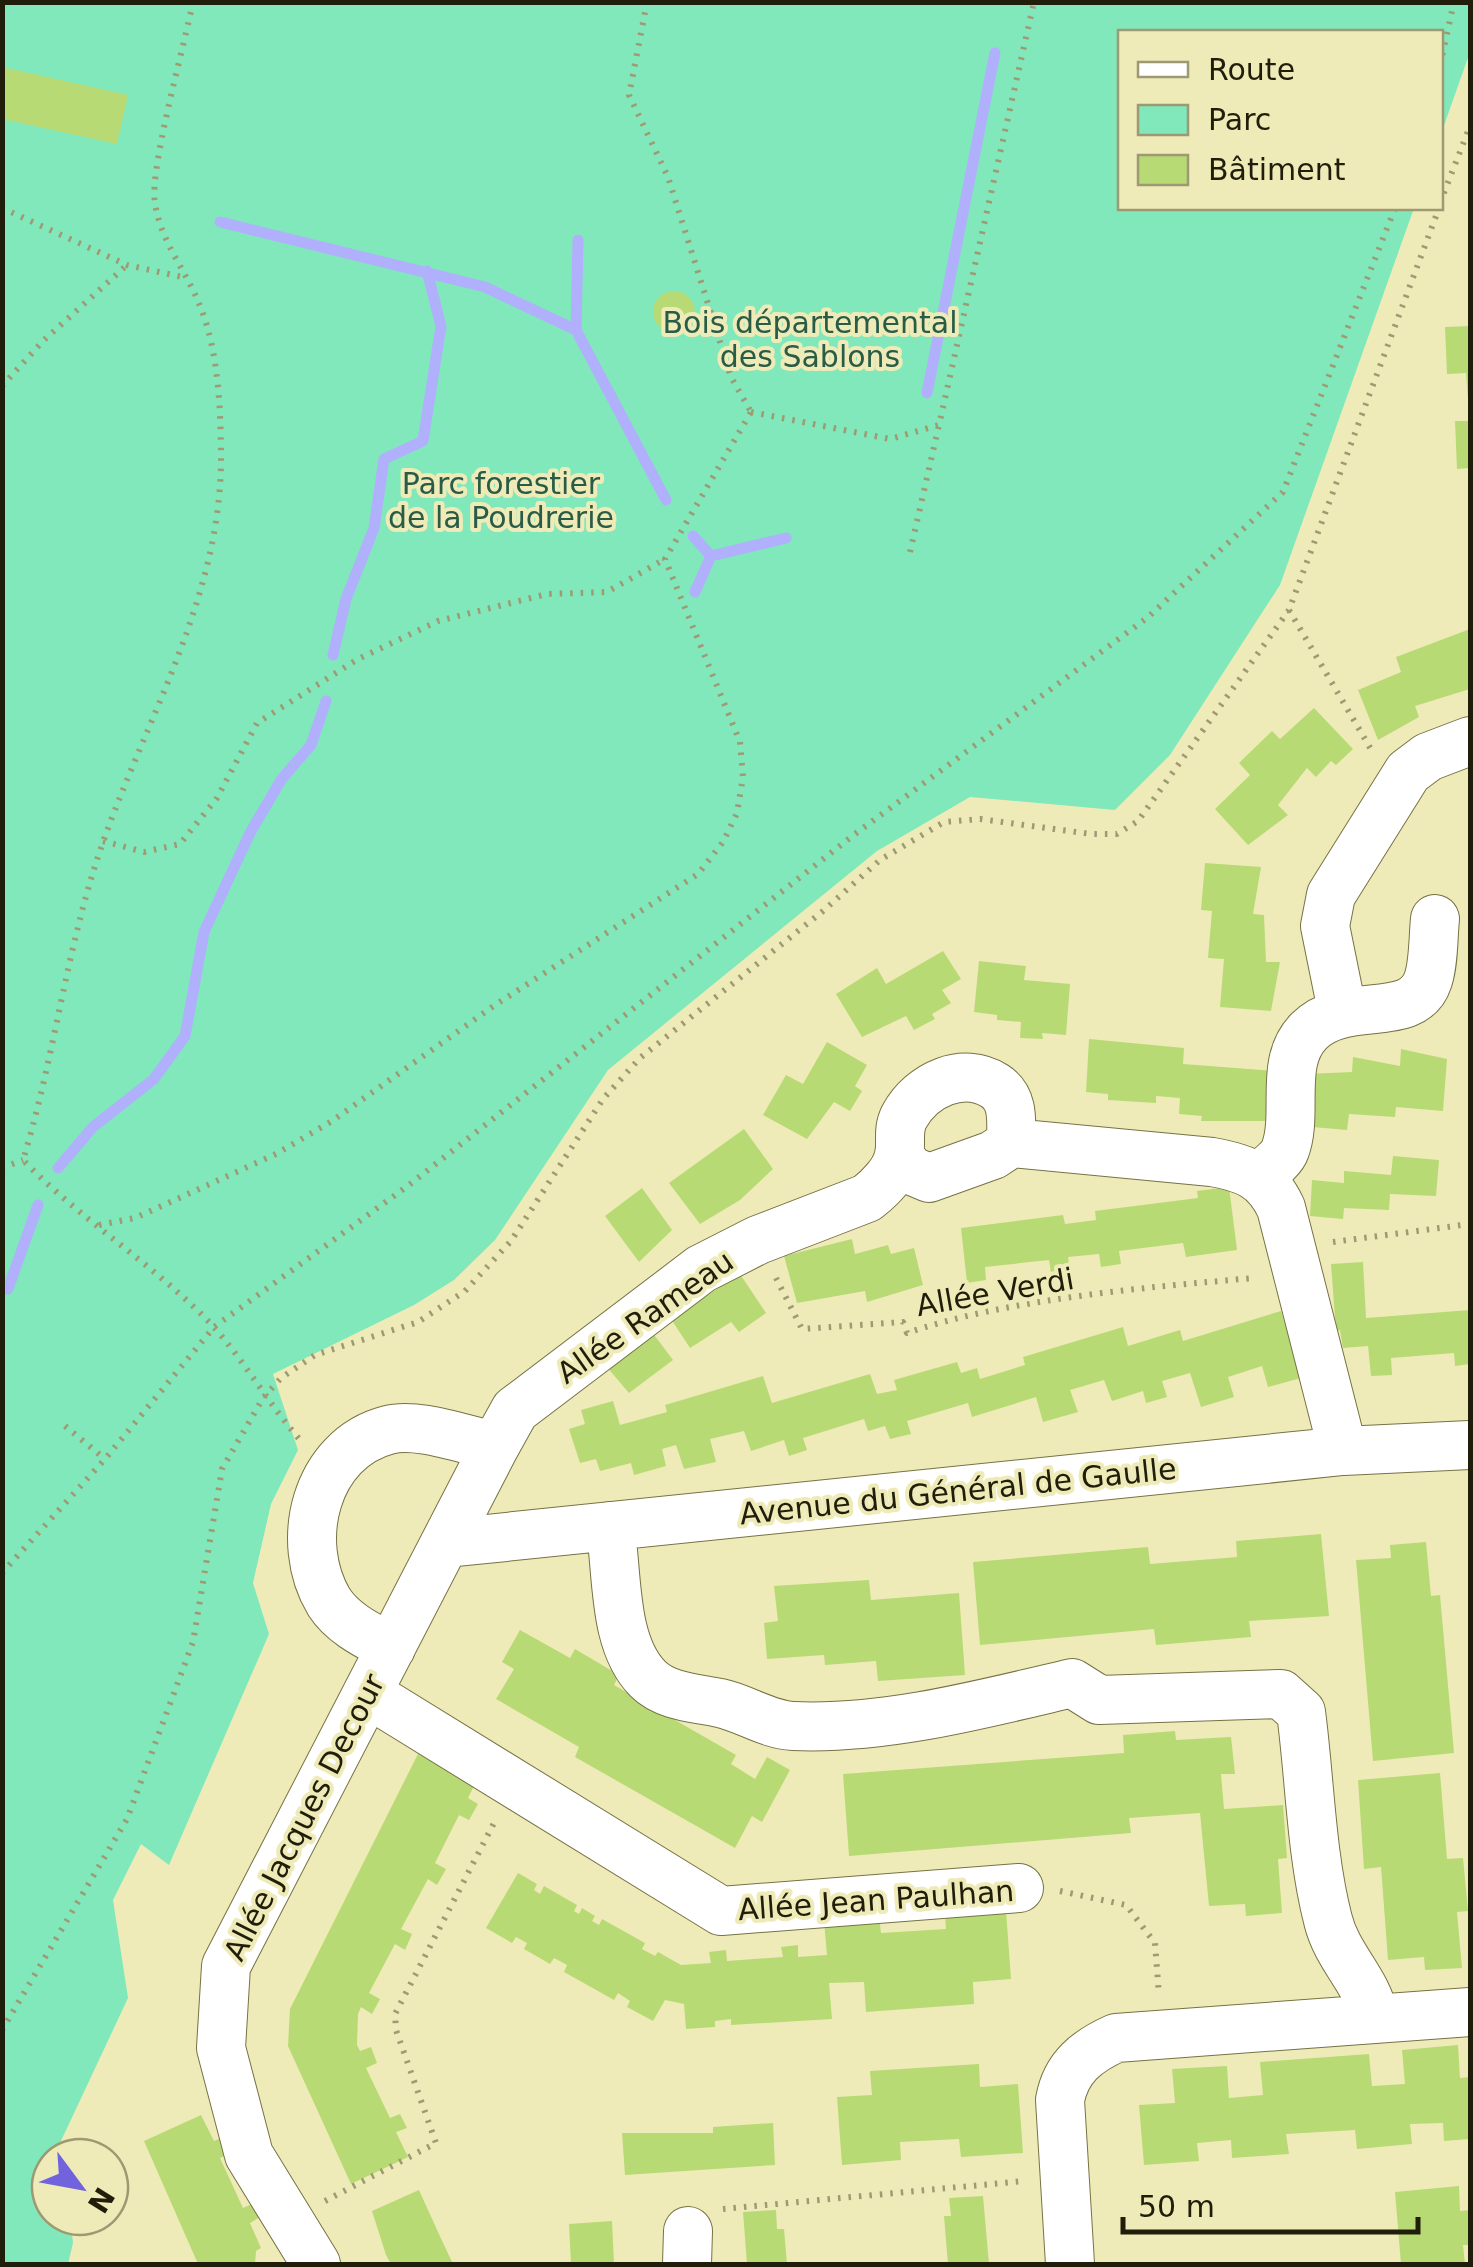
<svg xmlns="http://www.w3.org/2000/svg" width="1473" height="2267" font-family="'DejaVu Sans',sans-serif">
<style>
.green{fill:#80e8bb}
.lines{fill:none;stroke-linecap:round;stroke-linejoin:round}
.stream{stroke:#b1b0fc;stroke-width:11}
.building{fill:#b8da74}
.minor-casing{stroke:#767244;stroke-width:50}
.path{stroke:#9d9a74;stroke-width:6;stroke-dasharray:2.5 8;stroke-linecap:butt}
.minor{stroke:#fff;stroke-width:48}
.labels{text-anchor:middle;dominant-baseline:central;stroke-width:8;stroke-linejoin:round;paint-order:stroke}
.park-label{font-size:30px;fill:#295c47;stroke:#efebb8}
.street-label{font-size:30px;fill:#201e0b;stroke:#efebb8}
</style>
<rect width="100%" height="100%" fill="#efebb8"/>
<path class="green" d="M2,3H1470V52L1441,134L1440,32H1120V208H1414L1280,585L1170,755L1115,810L970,797L877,851L608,1070L495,1240L454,1280L414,1305L273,1374L298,1450L271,1504L253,1583L269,1634L169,1865L141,1844L113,1900L128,1998L60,2143L62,2157H50V2217H70L73,2243L68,2264H2Z"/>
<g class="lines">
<path class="stream" d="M220,222L485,287L576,330
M578,240L576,330L666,500
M927,393L995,53
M693,536L711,556L786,538
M695,592L711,556
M333,655L346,599L374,528L384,459L423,441L441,326L427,271
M58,1168L93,1127L154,1079L185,1036L204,932L250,833L281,780L311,745L326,701
M8,1289L38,1205"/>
</g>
<path class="building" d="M2,67L128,95L117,144L2,119Z
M653 312a21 21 0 1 1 42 0a21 21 0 1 1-42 0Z
M1470,326V399H1468L1466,373L1447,374L1445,327Z
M1455,421H1470V468L1457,469Z
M1470,629V689L1415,706L1419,717L1378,740L1358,690L1401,672L1396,657Z
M1314,708L1353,749L1336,765L1331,761L1316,777L1307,768L1278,805L1288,815L1248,845L1215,809L1250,775L1239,763L1272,731L1280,739Z
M1205,863L1261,867L1253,914L1264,915L1266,962H1280L1271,1011L1220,1007L1224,959L1208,958L1212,911L1201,910Z
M943,951L961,979L942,990L951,1003L932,1014L935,1019L914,1030L906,1016L862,1037L836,994L877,968L886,984Z
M979,961L1026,966L1024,980L1070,984L1066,1035L1042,1033L1043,1039L1020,1038L1021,1022L997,1020V1015L974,1012Z
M1089,1039L1184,1048L1183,1064L1277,1071L1272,1121H1201L1202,1116L1179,1114L1180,1098L1156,1096V1103L1108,1100V1094L1086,1092Z
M827,1042L867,1065L855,1086L862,1091L850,1111L834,1102L807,1139L763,1115L786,1075L803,1084Z
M1401,1049L1447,1059L1443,1111L1396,1107L1395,1117L1349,1114L1347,1130L1301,1126L1306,1074L1352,1072L1353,1057L1400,1066Z
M744,1129L773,1169L740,1200L700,1224L669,1183Z
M1393,1156L1439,1160L1436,1196L1390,1194L1389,1210L1344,1208L1343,1219L1310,1216L1312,1180L1344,1183V1171L1391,1175Z
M1229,1187L1237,1250L1186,1257L1183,1243L1119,1251L1121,1264L1101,1267L1099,1254L1068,1257L1070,1271L1051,1273L1049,1260L985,1267L986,1280L967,1283L961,1228L1063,1215L1065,1224L1096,1220L1095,1211L1198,1198L1197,1191Z
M642,1188L672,1230L639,1262L605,1216Z
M852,1239L855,1254L888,1245L891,1254L914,1248L923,1285L867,1302L865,1291L797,1303L784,1256Z
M1363,1262L1366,1318L1470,1310V1364L1455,1366L1454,1353L1391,1358L1392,1375L1371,1376L1368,1346L1343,1348L1340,1330L1336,1331L1331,1264Z
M740,1274L766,1313L739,1332L731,1322L690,1348L671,1319Z
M1281,1311L1301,1378L1268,1387L1262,1366L1228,1377L1234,1397L1201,1407L1190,1373L1162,1381L1167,1397L1146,1403L1143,1391L1112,1401L1104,1380L1070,1390L1078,1412L1043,1422L1036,1397L972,1417L968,1403L907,1421L911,1434L890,1439L885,1426L868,1431L864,1419L803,1438L807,1450L789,1456L784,1440L751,1451L744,1431L710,1439L716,1462L684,1469L676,1445L662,1449L666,1466L634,1475L631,1463L600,1471L596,1459L580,1463L569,1429L585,1424L581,1410L613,1401L620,1425L667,1412L665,1405L763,1376L772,1403L870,1374L877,1394L897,1390L894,1380L957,1362L961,1373L977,1368L980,1379L1025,1365L1023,1357L1123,1327L1128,1346L1180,1330L1183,1341Z
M652,1332L673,1360L629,1393L606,1366Z
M1321,1534L1329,1616L1249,1621L1251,1637L1156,1645L1154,1629L980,1645L973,1562L1148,1547L1150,1564L1237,1557L1236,1541Z
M1426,1542L1431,1596L1440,1595L1454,1753L1373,1761L1356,1560L1391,1558L1390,1545Z
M869,1580L871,1600L959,1593L965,1675L878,1681L876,1661L825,1665L824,1655L767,1659L764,1623L778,1621L774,1586Z
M520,1630L570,1658L575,1649L619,1675L614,1685L736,1755L731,1764L755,1779L767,1757L790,1770L762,1822L752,1816L735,1848L575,1757L579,1747L496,1699L514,1669L502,1662Z
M1175,1731L1176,1740L1231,1737L1235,1774H1221L1224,1809L1283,1805L1287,1858L1278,1859L1282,1913L1246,1916L1245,1904L1209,1906L1200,1813L1129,1818L1131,1833L849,1856L843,1774L1124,1753L1123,1735Z
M424,1742L480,1774L468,1798L478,1804L469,1820L459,1815L435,1863L446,1869L437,1885L428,1879L401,1929L412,1934L405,1950L395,1944L369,1993L380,1999L372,2014L361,2007L358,2014L357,2045L360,2051L371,2047L377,2063L366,2068L390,2118L400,2114L407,2128L396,2132L408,2157L351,2184L288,2046L290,2009Z
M1440,1773L1447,1859L1463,1858L1468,1911L1457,1912L1462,1968L1425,1970L1424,1957L1388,1960L1381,1867L1364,1869L1358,1780Z
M518,1873L537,1884L534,1890L540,1894L544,1886L577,1905L574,1911L579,1914L582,1908L595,1916L592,1921L599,1925L602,1919L645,1943L642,1949L655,1956L658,1952L681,1965L711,1963L709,1952L726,1950L727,1961L783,1957L781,1947L798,1945V1957L827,1955L824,1921L879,1916L881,1933L946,1929L945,1916L1006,1911L1011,1979L973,1982L974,2004L866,2012L864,1982L829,1983L832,2019L731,2025V2019L715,2021V2027L686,2029L684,2004L665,2000L653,2021L627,2007L630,2001L618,1993L614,2000L564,1972L567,1965L554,1958L550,1964L524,1949L527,1943L516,1937L512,1943L486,1928Z
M1458,2045L1460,2078L1470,2077V2139L1444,2141L1443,2123L1410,2124L1412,2144L1357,2149L1355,2130L1286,2134L1289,2154L1232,2158L1231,2140L1197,2143L1199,2161L1144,2165L1139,2105L1175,2103L1172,2069L1227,2066L1229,2098L1263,2095L1260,2062L1369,2054L1372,2086L1405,2084L1402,2050Z
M979,2064L980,2087L1018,2084L1023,2153L961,2157L959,2139L900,2142L901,2160L842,2165L837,2097L872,2095L870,2071Z
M201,2115L214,2141L224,2137L231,2153L220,2158L243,2208L254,2203L260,2217L250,2223L261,2248L256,2251L255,2264H198L144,2141Z
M773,2123L775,2165L625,2175L622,2133H713V2127Z
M1459,2186L1460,2211L1470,2210V2245H1463L1465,2264H1401L1395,2192Z
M419,2190L438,2232L453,2264H391L386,2255L372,2211Z
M983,2196L989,2264H948L944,2216H951L949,2198Z
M776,2210L777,2229H784L787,2264H747L743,2212Z
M612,2221L614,2264H571L569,2224Z"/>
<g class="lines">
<g class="minor-casing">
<path id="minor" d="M1342,1010L1325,926L1331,895L1408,772L1428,757L1470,741
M1011,1143L1212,1162C1246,1168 1266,1176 1281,1208L1343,1451
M1259,1177C1267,1170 1282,1159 1285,1150C1299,1113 1278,1062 1309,1031C1346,994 1413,1026 1428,980C1434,962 1433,938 1435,919
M610,1526C618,1573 612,1643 648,1679C666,1697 697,1698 720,1703C744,1708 768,1725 793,1726C885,1730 983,1704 1072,1683L1099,1700L1281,1694L1301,1712C1310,1780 1311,1854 1328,1920C1337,1957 1367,1981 1374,2016
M447,1543L1343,1451L1470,1445
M391,1648C369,1636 343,1624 329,1602C293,1542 315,1449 388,1430C418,1422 464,1440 495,1446
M367,1693L721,1911L1019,1888
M316,2264L249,2155L221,2048L226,1966L495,1446L515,1410L701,1269L758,1240L867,1198C880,1188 896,1172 899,1155C902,1141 897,1131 904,1117C922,1084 963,1066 995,1086C1015,1099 1011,1123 1011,1143L993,1155L929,1178L910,1170L899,1155
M687,2264L688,2231
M1070,2264L1060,2100C1066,2067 1087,2051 1116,2038L1470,2012"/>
</g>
<path class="path" d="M193,2C185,43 149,170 155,203C161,243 186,270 200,306C219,352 221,414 221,463C219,600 146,719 102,845C66,948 55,1056 23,1160C76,1215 142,1257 197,1310C237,1347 264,1399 301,1441
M647,2L629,95L668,177L731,377L751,412
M1440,65L1454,2
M1440,203L1470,126
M2,208L127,265L182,277
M2,386L43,341L127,265
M751,412L890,439L939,425L1034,2
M910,552L939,425
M1289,610L1372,751
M103,841L144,852L180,844L217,798L257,723L358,659L438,621L547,594L607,592L665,559
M2,1168L23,1160
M99,1225L135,1218L276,1154L332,1121L495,1005L698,874L723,842L737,813L743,777L740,742L665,559L751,412
M1333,1242L1470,1224
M776,1278L802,1329L903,1322L907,1333C1006,1299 1149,1287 1254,1278
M65,1426L105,1459
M2,1573L105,1459L214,1327L409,1185L855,834L1147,618L1283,492L1395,208
M1060,1891L1126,1905L1155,1943L1159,1995
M2,2030L127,1819L193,1642L222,1469L263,1398L281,1378L315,1355L418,1322L465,1291L511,1241L603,1099L640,1058L823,911L880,860L944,822L980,819L1091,834H1117L1138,821L1289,610L1439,208
M325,2201L436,2143L396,2030L395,2014L495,1821
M723,2209L1024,2181"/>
<use href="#minor" class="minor"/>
</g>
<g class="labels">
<g class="park-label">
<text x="810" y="322">Bois départemental<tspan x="810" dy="34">des Sablons</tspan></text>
<text x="501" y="483">Parc forestier<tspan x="501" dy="34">de la Poudrerie</tspan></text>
</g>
<g class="street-label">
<text transform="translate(995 1292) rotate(-10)">Allée Verdi</text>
<text transform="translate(645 1317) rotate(-35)">Allée Rameau</text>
<text transform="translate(958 1491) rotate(-6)">Avenue du Général de Gaulle</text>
<text transform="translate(304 1817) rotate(-63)">Allée Jacques Decour</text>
<text transform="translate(876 1900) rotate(-4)">Allée Jean Paulhan</text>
</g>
</g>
<rect width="1473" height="2267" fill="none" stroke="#201e0b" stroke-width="10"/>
<rect x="1118" y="30" width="325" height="180" fill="#efebb8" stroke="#9c9973" stroke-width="2.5"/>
<rect x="1138" y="62" width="50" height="15" fill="#ffffff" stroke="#9c9973" stroke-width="2.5"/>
<text x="1208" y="80" font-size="30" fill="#201e0b">Route</text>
<rect x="1138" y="105" width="50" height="30" fill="#80e8bb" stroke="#9c9973" stroke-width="2.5"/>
<text x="1208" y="130" font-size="30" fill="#201e0b">Parc</text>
<rect x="1138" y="155" width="50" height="30" fill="#b8da74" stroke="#9c9973" stroke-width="2.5"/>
<text x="1208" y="180" font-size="30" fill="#201e0b">Bâtiment</text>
<g transform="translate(80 2187) rotate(122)"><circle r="48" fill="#efebb8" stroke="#9c9973" stroke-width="2.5"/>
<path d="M0-8L18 38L0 25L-18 38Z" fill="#7063dd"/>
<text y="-15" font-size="28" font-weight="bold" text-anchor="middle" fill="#201e0b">N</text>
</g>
<path d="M1123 2217v15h295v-15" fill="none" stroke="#201e0b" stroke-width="5"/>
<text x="1138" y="2217" font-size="30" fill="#201e0b" stroke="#efebb8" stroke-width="8" paint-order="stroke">50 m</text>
</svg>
